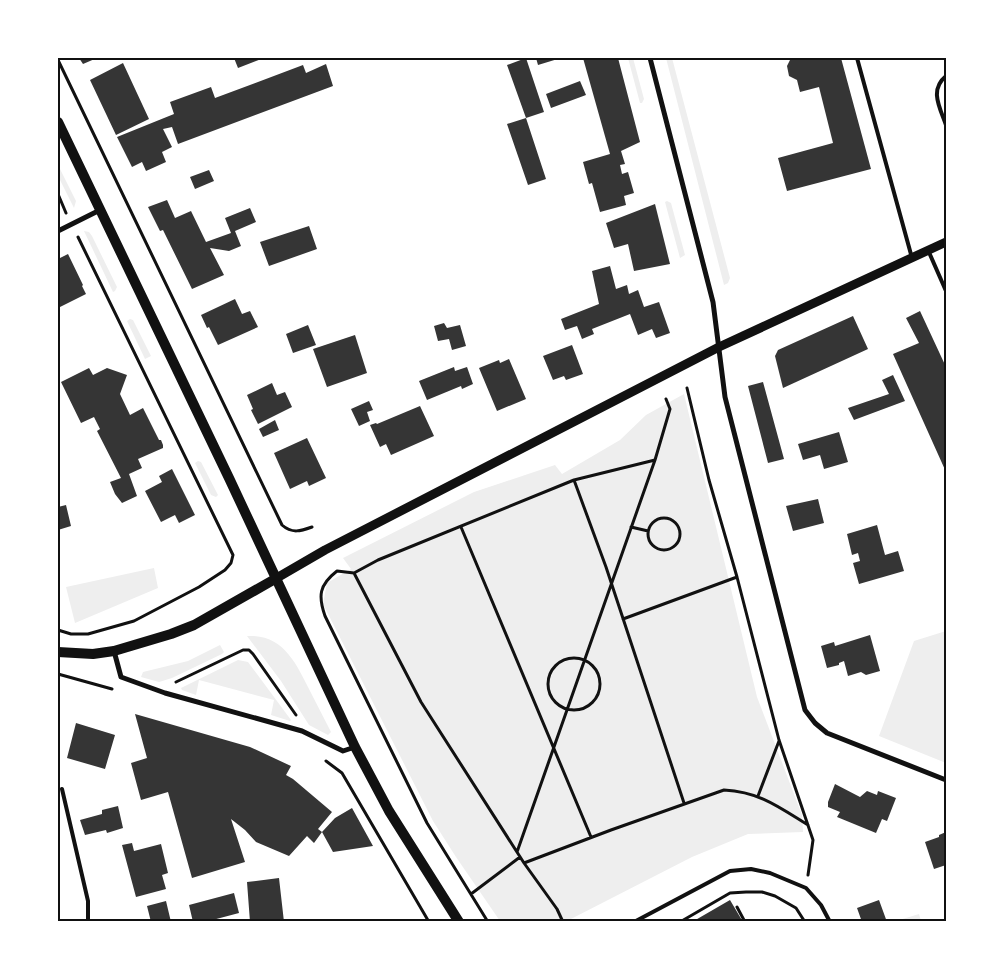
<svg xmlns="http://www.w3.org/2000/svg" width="1004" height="979" font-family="'Fira Sans',sans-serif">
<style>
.green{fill:#eee}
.building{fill:#353535}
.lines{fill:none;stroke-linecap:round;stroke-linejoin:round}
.path{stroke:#111;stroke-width:3}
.service{stroke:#111;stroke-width:4}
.minor{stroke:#111;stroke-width:5}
.tertiary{stroke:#111;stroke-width:9}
.secondary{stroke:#111;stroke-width:10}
.neatline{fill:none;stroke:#111;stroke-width:2}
</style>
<rect width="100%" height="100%" fill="#fff"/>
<path class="green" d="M628,58H633L644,99L642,103H640Z
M666,58H672L730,278L728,283L724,285Z
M58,165L76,201L74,208L58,176Z
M667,201L671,203L685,255L680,258L665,202Z
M84,231L89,232L92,236L117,287L115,291L113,292Z
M130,319L133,320L151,356L145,359L127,321Z
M684,394L757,697L802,815L803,832L748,834L692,857L567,921H500L456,857L433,821L323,604L327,583L351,569L343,558L474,492L555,465L562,474L620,440L646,415Z
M198,461L201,462L218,495L216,497L211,495L195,463Z
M154,568L158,588L75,623L66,587Z
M946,631V763L879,736L914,641Z
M247,636C283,634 296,663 310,691C317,705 324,718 331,732L328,735L309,725L281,681Z
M220,645L224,652L222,654L172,678L159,682L141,677L143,672L188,661Z
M238,660L248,662L291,720L290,721L271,715L274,700L199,680L196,695L182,690L181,688Z
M919,914L921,921H896Z"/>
<path class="building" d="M79,58H97L83,64Z
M234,58H264L238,68Z
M526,58L544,112L526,118L507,65Z
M536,58H561L538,65Z
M583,58H618L640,142L621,151L625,164L620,165L622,174L628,172L634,193L624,196L626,205L600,212L592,183L589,184L583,162L610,154Z
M791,58H841L871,169L787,191L778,158L833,143L819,87L800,92L797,80L789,76L787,66Z
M123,63L149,119L116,135L90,80Z
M326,64L333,86L178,144L172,127L163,129L172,147L162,152L166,162L146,171L142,162L132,167L117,137L174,114L170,102L211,87L215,98L303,65L306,73Z
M580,81L586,95L551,108L546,94Z
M526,118L546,179L528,185L507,124Z
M209,170L214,181L195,189L190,177Z
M167,200L175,218L191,211L206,242L231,233L225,218L250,208L256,222L235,231L241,246L229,251L210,248L224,275L192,289L163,230L160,231L148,207Z
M655,204L670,264L634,271L628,244L614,248L606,223Z
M309,226L317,249L269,266L260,242Z
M68,254L83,285L82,286L86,294L60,307L58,302V259Z
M610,266L616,289L627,285L629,294L638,290L644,307L659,302L670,333L656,338L652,329L638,335L630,314L592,329L594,334L582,339L577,326L565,330L561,319L599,304L592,271Z
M235,299L242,314L250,311L258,327L218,345L209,327L207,328L201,315Z
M920,311L946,367V472L893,354L919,343L906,318Z
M853,316L868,349L783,388L775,356L778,350Z
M444,323L447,328L460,325L466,346L452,350L449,339L438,341L434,326Z
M308,325L316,345L293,353L286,334Z
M355,335L367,373L327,387L313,349Z
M572,345L583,374L566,380L564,376L553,380L543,356Z
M509,359L526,399L497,411L479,368L499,360L500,363Z
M454,367L455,371L467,367L473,384L462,389L461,386L427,400L419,381Z
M89,368L93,375L107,368L127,375L120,394L130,415L143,408L159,440H161L163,445V448L138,459L142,468L129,474L137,496L122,503L115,494L110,482L121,478L97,431L100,429L94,417L81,423L61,382Z
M893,375L905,401L854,420L848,408L889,394L882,380Z
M763,382L784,459L768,463L748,386Z
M272,383L277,395L285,392L292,407L258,424L251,410L253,409L247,395Z
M369,401L373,410L367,412L370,421L359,426L351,409Z
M420,406L434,436L391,455L386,444L380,447L370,425L376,423L377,424Z
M275,420L279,430L263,437L259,429Z
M839,432L848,462L824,469L820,455L803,460L798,444Z
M307,438L326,478L309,486L307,481L290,489L274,453Z
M172,469L195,515L179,523L175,515L161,522L145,491L162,482L159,476Z
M818,499L824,523L793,531L786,506Z
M66,505L71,526L58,530V507Z
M877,525L885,555L898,551L904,571L859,584L853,563L860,561L858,553L852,555L847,534Z
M870,635L880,671L866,675L861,672L848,676L844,661L839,663V665L827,668L821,646L834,642L835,646Z
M135,714L250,747L291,766L286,775L293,779L332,812L318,829L322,832L335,818L352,808L373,846L333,852L322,832L314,843L307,836L289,856L256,842L245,830L231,819L245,862L192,878L168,792L141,800L131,763L147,758Z
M76,723L115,735L105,769L67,758Z
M835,784L860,797L867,791L877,795L878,791L896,798L887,821L882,819L876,833L837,817L840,812L828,807V802Z
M118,806L123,828L107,833L106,830L85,835L80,820L102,814V810Z
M946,832V865L934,869L925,842L939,837V835Z
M132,843L134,851L161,844L168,873L162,875L166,889L136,897L122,845Z
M279,878L284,922H250L247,882Z
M234,893L239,913L205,922H193L189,905Z
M730,900L743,922H692Z
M879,900L887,922H862L857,908Z
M166,901L171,922H151L147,906Z"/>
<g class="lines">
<path class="path" d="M58,60L282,525C292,534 301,531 312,527
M58,194L66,213
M687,388L709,480L737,577L779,740L813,840L808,875
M574,480L606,567L684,803
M648 534a16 16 0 1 1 32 0a16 16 0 1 1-32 0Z
M461,527L591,837
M631,527L648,531
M354,573L378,560L574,480L655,460L670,409L666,399
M623,619L737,577
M58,630L71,634H88L134,621L199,587L225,570L231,563L233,555L78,237
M548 684a26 26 0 1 1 52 0a26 26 0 1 1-52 0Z
M58,674L112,689
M176,682L243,650H249L253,654L296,715
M326,761L342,773L429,922
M758,796L779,741
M517,852L655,460
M524,863L557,909L563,922
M471,894L520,857
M737,907L745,922
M488,922L427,823L325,616C318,596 319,585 337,571L354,573L421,702L524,863L611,830L724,790C760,792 779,807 808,825
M680,922L730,893L746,892H762L775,896L796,908L805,922"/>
<path class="service" d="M857,58L912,258
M946,76C929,90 940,108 946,125
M928,250L946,291
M62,789L88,901V922
M634,922L730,871L751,869L770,873L806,888L821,905L830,922"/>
<path class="minor" d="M650,58L713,302L725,397L805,710L815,723L827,733L946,780
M58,231L100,210
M114,651L121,677L165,693L302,731L343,751L355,747"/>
<path class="tertiary" d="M275,579L325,550L719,347L946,242"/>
<path class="secondary" d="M58,122L229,478L355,747L389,811L459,922
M58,652L93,654L114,651L171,634L194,625L275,579"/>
</g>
<rect width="1004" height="979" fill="none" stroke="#ffffff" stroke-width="118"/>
<rect x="59" y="59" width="886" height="861" class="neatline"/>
</svg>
